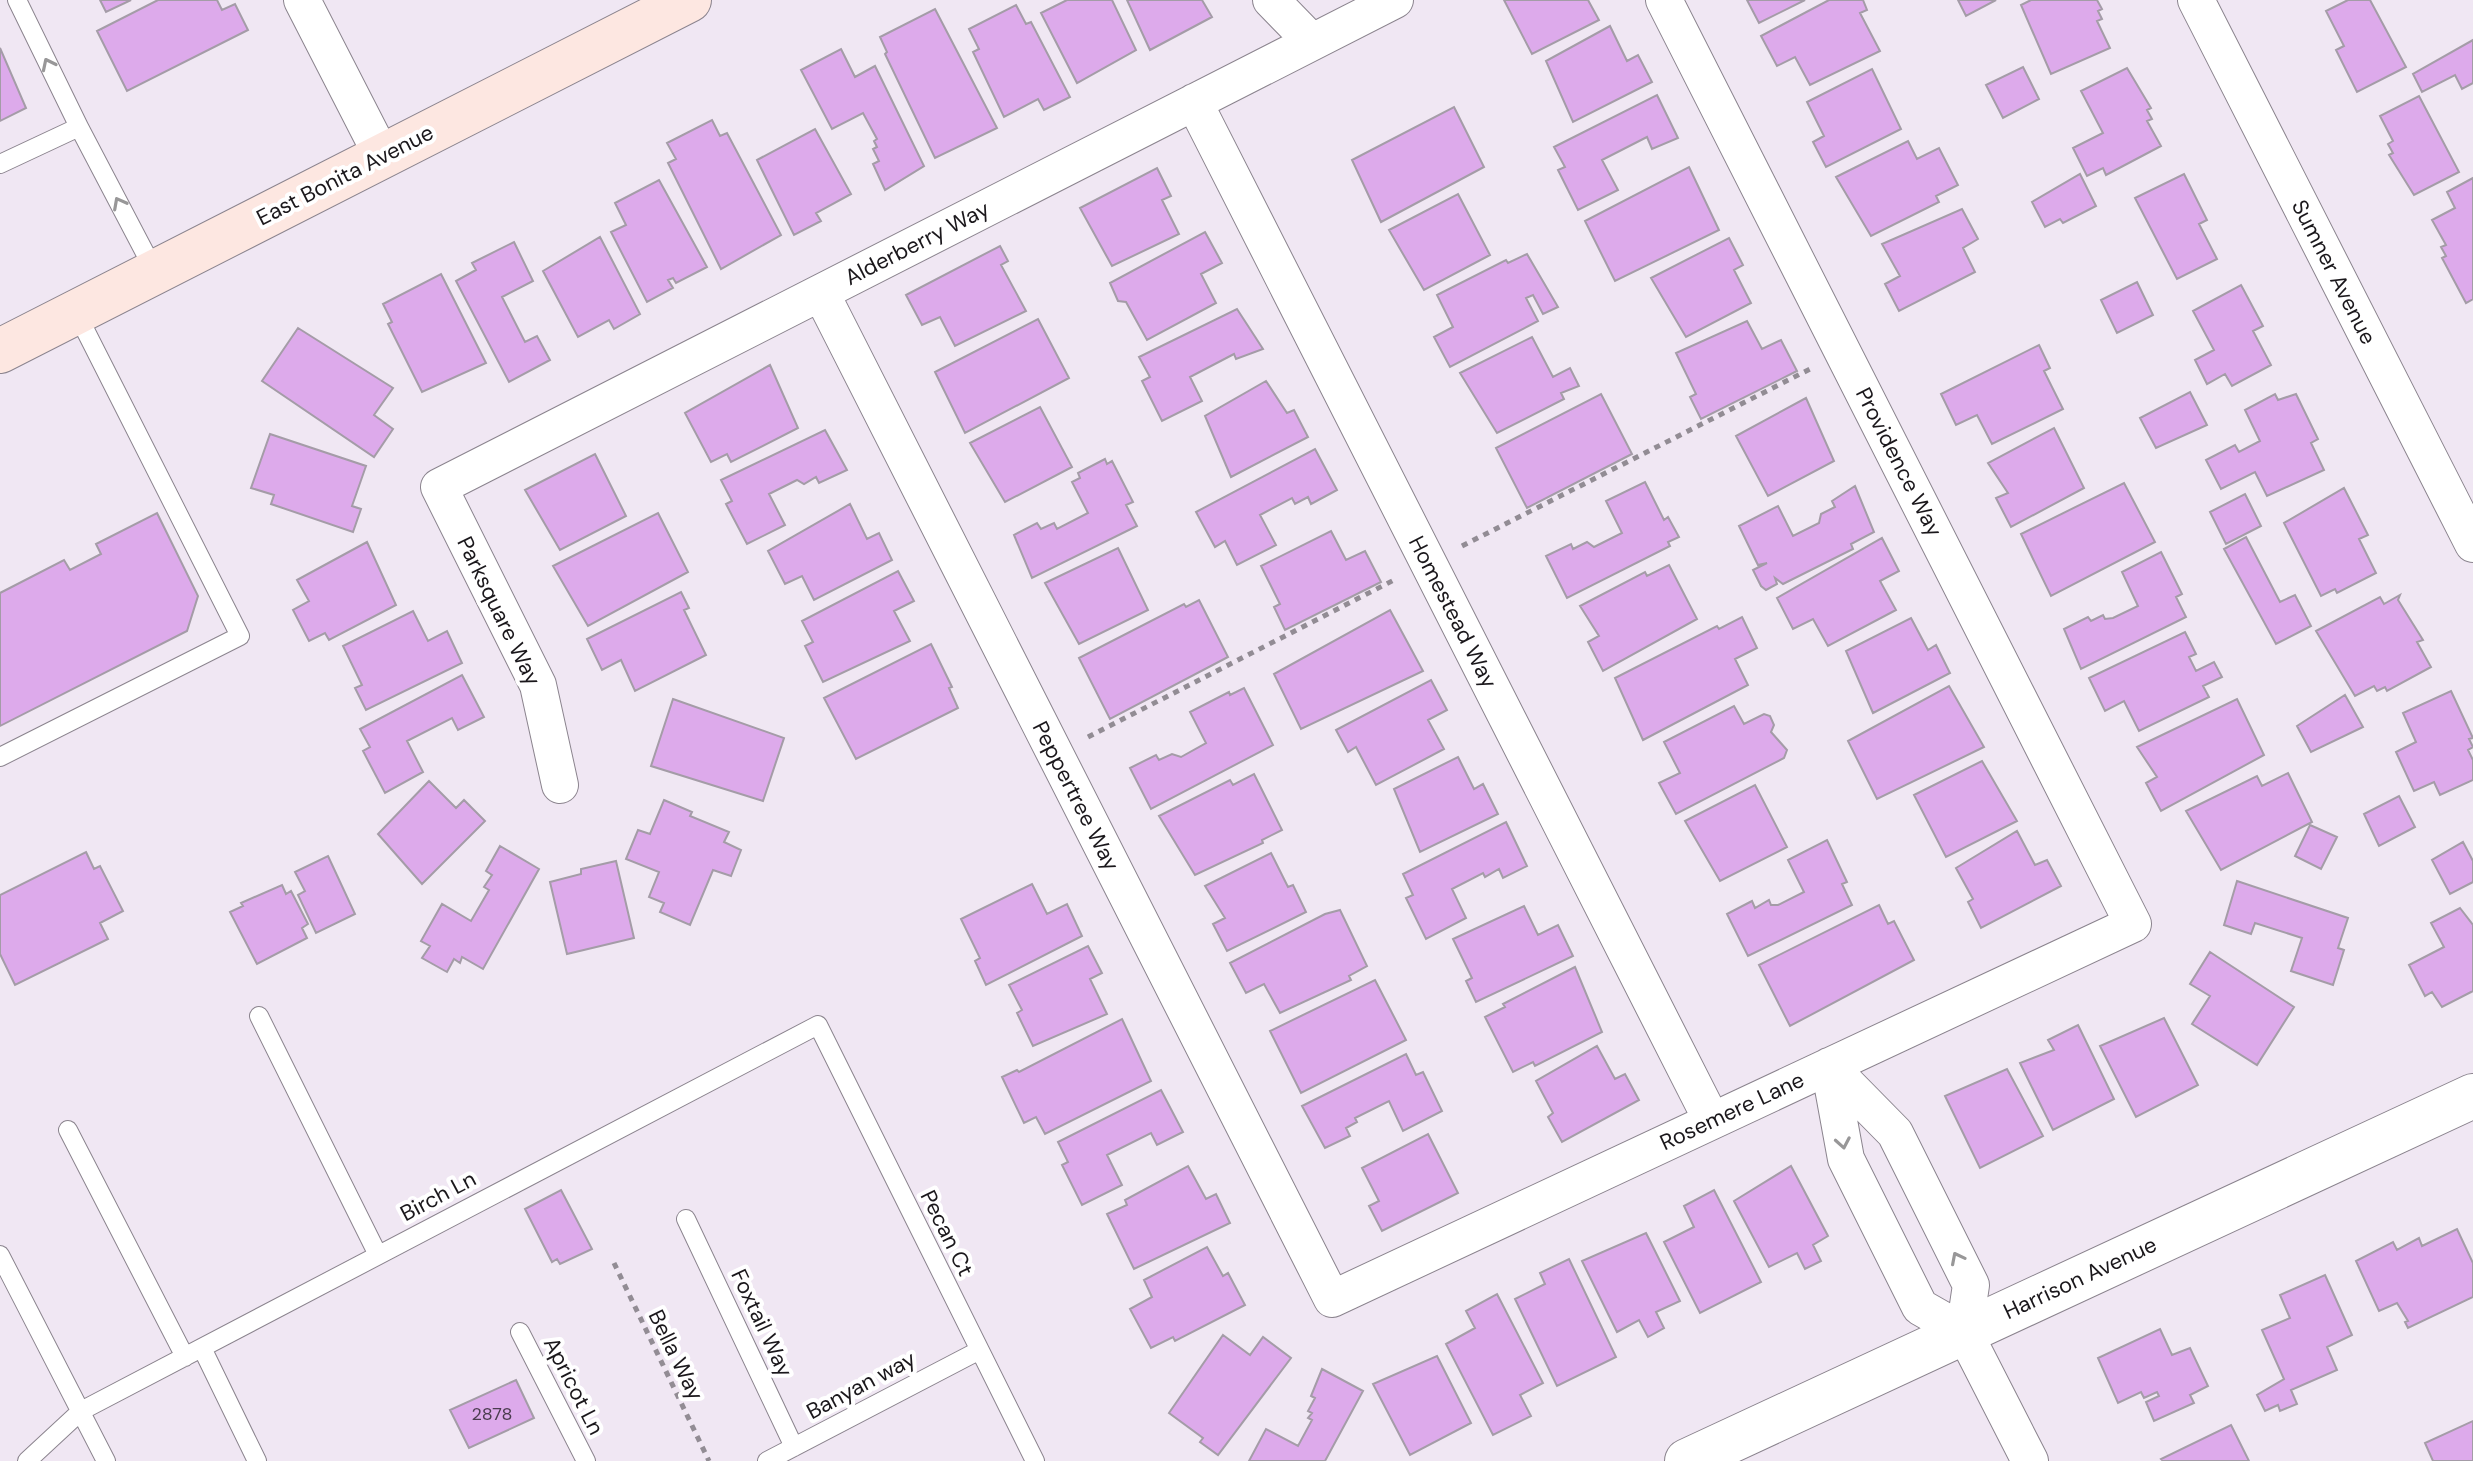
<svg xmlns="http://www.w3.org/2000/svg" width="2473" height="1461" font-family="'DM Sans',sans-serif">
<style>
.building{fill:#ddaaeb;stroke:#a49ca7;stroke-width:2}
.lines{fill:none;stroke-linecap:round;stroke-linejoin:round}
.service-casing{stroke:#8b848e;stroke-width:20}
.minor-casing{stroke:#8b848e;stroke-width:38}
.tertiary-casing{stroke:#8b848e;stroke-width:46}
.secondary-casing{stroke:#8b848e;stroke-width:46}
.path{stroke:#928c94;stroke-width:5;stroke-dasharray:6 6;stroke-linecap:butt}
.service{stroke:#fff;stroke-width:18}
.minor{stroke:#fff;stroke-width:36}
.tertiary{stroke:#fff;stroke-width:44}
.secondary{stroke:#fde7e1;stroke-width:44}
.oneway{stroke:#989798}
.labels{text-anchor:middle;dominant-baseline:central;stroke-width:8;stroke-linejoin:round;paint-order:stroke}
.number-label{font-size:18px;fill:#4b3c4f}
.street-label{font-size:22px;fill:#1a171b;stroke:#fff}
</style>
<rect width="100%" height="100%" fill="#f0e7f3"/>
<path class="building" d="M100,0H131L106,12Z
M158,0H217L222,10L235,4L248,30L127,91L97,31Z
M1067,0H1112L1136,50L1077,83L1041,13Z
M1127,0H1202L1212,17L1150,50Z
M1504,0H1588L1599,20L1532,54Z
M1747,0H1805L1759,23Z
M1829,0H1863L1867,10L1860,13L1880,51L1810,85L1795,57L1777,66L1761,36Z
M1958,0H1996L1966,16Z
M2031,0H2097L2102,9L2098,11L2102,19L2097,21L2110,48L2051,74L2021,5Z
M2348,0H2370L2406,67L2357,92L2336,50L2344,46L2326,11Z
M1016,5L1026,24L1031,22L1070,97L1044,110L1038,99L1004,117L973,52L979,49L969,29Z
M935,9L997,128L935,158L885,54L887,52L880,37Z
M1610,26L1627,61L1638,55L1652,82L1573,122L1546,61Z
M2473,40V83L2462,89L2455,75L2422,92L2413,74Z
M0,48L26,108L0,121Z
M841,49L855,77L875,66L924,166L885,190L873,164L879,161L873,149L877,147L874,141L877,139L863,113L832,129L801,70Z
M2023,67L2039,99L2003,118L1986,85Z
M2127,68L2151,108L2147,110L2152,119L2147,121L2161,146L2106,175L2103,168L2087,176L2073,148L2103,133L2081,91Z
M1872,69L1901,129L1826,167L1813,142L1824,136L1807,102Z
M1657,95L1678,138L1652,149L1647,137L1602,160L1618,190L1578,210L1558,170L1565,167L1554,147Z
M2419,96L2459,172L2414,195L2389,155L2393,153L2388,144L2393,141L2380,116Z
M1454,107L1484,167L1381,222L1352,160Z
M712,120L720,136L727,133L781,235L721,269L668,163L676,159L667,143Z
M815,129L851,194L816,213L821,221L794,235L757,160Z
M1908,141L1917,159L1939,148L1958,185L1936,196L1939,202L1871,236L1836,177Z
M1689,167L1719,230L1615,281L1585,221Z
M1157,168L1171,196L1162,200L1179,234L1112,266L1080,208Z
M2080,174L2096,206L2063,223L2060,219L2045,227L2032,202Z
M2184,174L2207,220L2199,224L2217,259L2177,279L2135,198Z
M2473,178V299L2466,303L2442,258L2446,256L2441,247L2446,245L2432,220L2455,208L2447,192Z
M659,180L707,267L676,283L673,278L668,280L673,288L647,302L611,232L626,225L615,203Z
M1458,194L1490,255L1424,290L1389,230Z
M1962,209L1978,239L1963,248L1975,272L1899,311L1885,284L1900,276L1882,244Z
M1205,232L1222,263L1201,274L1216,303L1147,340L1126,302L1118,301L1110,283Z
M600,237L640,314L614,329L609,320L578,337L543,271Z
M1729,238L1743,265L1734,270L1751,303L1686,337L1651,278Z
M514,242L533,281L502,297L525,342L537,336L550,360L509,382L456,281L476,270L472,263Z
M1000,246L1008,261L1001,265L1026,311L955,346L940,317L922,325L906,295Z
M1527,254L1558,307L1543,314L1533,295L1526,298L1538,321L1450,367L1434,337L1453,327L1437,295L1506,260L1508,263Z
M441,274L486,363L422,392L388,324L392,322L383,304Z
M2137,282L2153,315L2117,333L2101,300Z
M2241,285L2263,326L2253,331L2271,365L2232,386L2225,374L2207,384L2195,360L2214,350L2193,311Z
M1237,309L1263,349L1236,359L1234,354L1190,377L1202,401L1162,421L1142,381L1150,377L1139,357Z
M1038,319L1069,378L965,433L935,372Z
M1747,321L1762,349L1781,340L1797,371L1701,419L1690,397L1696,394L1676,353Z
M298,328L393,388L374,415L393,429L374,457L262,381Z
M1532,337L1553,377L1570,368L1579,386L1561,393L1564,399L1497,433L1460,373Z
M2039,345L2050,368L2044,371L2063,409L1992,444L1977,415L1956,425L1941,394Z
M770,365L798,428L731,462L727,454L711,462L685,413Z
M1266,381L1287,413L1294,410L1308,437L1231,477L1205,416Z
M2190,392L2207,425L2156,448L2140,418Z
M1601,394L1632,454L1527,508L1496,448Z
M2275,394L2278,400L2296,394L2318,439L2311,443L2324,470L2267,496L2255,472L2221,489L2206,460L2235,445L2239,452L2260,441L2245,410Z
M1806,398L1834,461L1768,496L1736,436Z
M1040,407L1072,467L1005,502L970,443Z
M2054,428L2084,488L2011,527L1996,498L2008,493L1988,463Z
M825,430L847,470L819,483L816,477L804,484L797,480L769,494L785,525L747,544L726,504L732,501L721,480Z
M270,434L366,466L352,506L361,509L353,532L271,504L274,495L251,488Z
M1315,449L1337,490L1311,504L1308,497L1295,504L1292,498L1260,515L1276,545L1237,565L1225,541L1215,547L1196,512Z
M595,454L626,516L560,550L525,490Z
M1105,459L1107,464L1112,461L1133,502L1126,505L1137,526L1032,578L1014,535L1037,523L1041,529L1054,523L1057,529L1088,513L1072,482L1080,478L1078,473Z
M1645,482L1664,520L1668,517L1679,537L1668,542L1670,546L1567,598L1546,556L1571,544L1573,549L1587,542L1594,547L1622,533L1606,501Z
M2124,483L2155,542L2051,596L2021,534Z
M1855,486L1874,532L1851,544L1853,549L1783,584L1775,578L1777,584L1766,590L1761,586L1753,570L1767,563L1758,565L1739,526L1778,506L1793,536L1819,523L1821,514L1835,507L1832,501Z
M2344,488L2368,535L2359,539L2376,573L2337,593L2335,589L2321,596L2284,523Z
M2245,494L2261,526L2226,544L2210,512Z
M850,504L867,539L879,533L892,560L814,600L802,576L785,584L768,551Z
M157,513L198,596L187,631L0,726V593L64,560L70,570L101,554L96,544Z
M658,513L688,572L588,626L553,566Z
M1331,531L1346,560L1365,551L1381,582L1285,630L1274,607L1280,604L1261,566Z
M2246,537L2280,602L2295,595L2311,626L2276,644L2224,549Z
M1882,538L1899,571L1880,581L1896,610L1828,646L1813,619L1793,629L1777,598Z
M367,542L396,605L329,640L325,633L309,641L293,610L309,601L297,580Z
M1118,548L1148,610L1079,644L1045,583Z
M2161,552L2182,594L2176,597L2186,617L2081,669L2064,629L2088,617L2091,621L2103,615L2105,619L2113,618L2138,606L2122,572Z
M1669,565L1697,619L1603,671L1588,642L1599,636L1580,606L1645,572L1647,576Z
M898,571L914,601L894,611L910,641L823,682L805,646L813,642L802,621Z
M681,592L689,608L684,610L706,655L635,691L621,660L602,670L587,639Z
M2400,595L2398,600L2423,640L2417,642L2431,667L2387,691L2385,687L2377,691L2374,686L2355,696L2316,631L2380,597L2384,604Z
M1199,600L1228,657L1110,719L1079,658L1184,604L1186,607Z
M1390,610L1423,671L1301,729L1274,674Z
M413,611L428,641L447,631L462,663L366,710L355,688L362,685L343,646Z
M1742,617L1757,648L1735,659L1748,685L1643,740L1615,678L1717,626L1719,629Z
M1911,618L1928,650L1936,645L1950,673L1873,713L1846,651Z
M2185,632L2196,654L2189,657L2196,671L2214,662L2222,677L2203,686L2209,697L2139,731L2124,701L2105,711L2089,678Z
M931,644L952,687L949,688L958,708L856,759L824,698Z
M462,675L484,717L458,730L452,718L407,741L423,772L385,793L363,751L370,747L360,729Z
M1431,680L1447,710L1428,720L1444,749L1376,785L1356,747L1348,752L1336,730Z
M1949,686L1984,747L1877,799L1848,741Z
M1244,688L1273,745L1151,809L1130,768L1156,755L1159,760L1172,754L1181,757L1206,743L1190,712L1229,692L1230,695Z
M2451,691L2473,738L2469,739L2473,747L2468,750L2473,760V780L2440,795L2434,782L2414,791L2396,752L2416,742L2403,713Z
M2345,695L2363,727L2311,752L2297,726Z
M673,699L784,738L763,801L651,766Z
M2237,699L2264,755L2161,811L2146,783L2157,777L2137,747Z
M1734,706L1744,724L1764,714L1770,716L1774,725L1771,732L1787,750L1784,758L1676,814L1659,783L1680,773L1664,742Z
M1458,757L1474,789L1483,784L1498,814L1420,852L1394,789Z
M1982,761L2017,821L1946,857L1914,795Z
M2288,773L2312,822L2221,870L2186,811L2257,776L2262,786Z
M1254,774L1282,830L1262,840L1263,843L1195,875L1159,816L1230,780L1233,785Z
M429,781L456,808L464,800L485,821L422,884L378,834Z
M1755,785L1787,847L1720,881L1685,821Z
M2399,796L2415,827L2379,846L2364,814Z
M664,800L692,812L690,816L729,832L724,842L741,850L731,876L713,870L690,925L660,912L664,903L649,897L659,872L626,859L638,830L650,834Z
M1506,822L1527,866L1503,878L1499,869L1485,877L1483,873L1452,889L1466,918L1426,939L1406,898L1413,895L1403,874Z
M2310,825L2337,837L2321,869L2295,856Z
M2017,831L2035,865L2047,860L2061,886L1981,928L1968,902L1973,899L1956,868Z
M1827,840L1847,882L1842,884L1852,905L1748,956L1727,914L1752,901L1755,908L1769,900L1771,905H1778L1804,892L1788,860Z
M2463,842L2473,861V882L2450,894L2432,860Z
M500,846L539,869L483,969L462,957L460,963L454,959L447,972L422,958L430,946L421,941L442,904L471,921L489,890L484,887L492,875L486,871Z
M86,852L94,869L100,866L123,911L100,923L108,939L15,985L0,954V895Z
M1271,853L1288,887L1293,885L1306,912L1227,951L1213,924L1225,918L1205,886Z
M328,856L355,914L316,933L298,895L305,891L295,872Z
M616,861L634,938L567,954L550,882L581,874V869Z
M2237,881L2348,918L2338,948L2344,950L2333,985L2291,971L2302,938L2255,923L2251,934L2224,925Z
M1032,884L1047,914L1067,904L1082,936L986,985L975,961L980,958L961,919Z
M282,885L286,894L291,891L308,924L302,928L307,938L257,964L230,912L243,906L241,903Z
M1879,905L1888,924L1894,921L1914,960L1790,1026L1759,965Z
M1524,906L1538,935L1558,925L1573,956L1476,1002L1466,981L1472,978L1453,939Z
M2460,908L2473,925V991L2442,1007L2432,992L2425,996L2409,965L2444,947L2431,923Z
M1340,910L1367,966L1349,976L1351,980L1280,1013L1264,984L1246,993L1230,963L1325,914Z
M1088,946L1102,973L1090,979L1107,1014L1033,1046L1017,1013L1022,1010L1009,985Z
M2210,952L2294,1007L2257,1065L2192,1024L2210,996L2190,984Z
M1575,967L1602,1032L1535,1066L1533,1062L1513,1072L1485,1017L1505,1007L1503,1004Z
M1375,980L1406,1040L1301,1093L1270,1031Z
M2164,1018L2198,1085L2136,1117L2100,1046Z
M1122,1019L1151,1081L1045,1134L1036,1117L1024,1123L1002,1077L1017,1070L1019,1072Z
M2078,1025L2114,1099L2053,1130L2020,1063L2054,1050L2048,1040Z
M1597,1046L1615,1079L1625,1074L1639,1100L1562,1142L1548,1117L1553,1113L1536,1081Z
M1406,1054L1416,1075L1423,1072L1442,1111L1403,1131L1389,1101L1355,1118L1357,1122L1346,1128L1350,1136L1325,1148L1302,1106Z
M2007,1069L2043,1136L1980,1168L1945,1096Z
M1161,1090L1183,1132L1157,1145L1151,1133L1107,1155L1122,1185L1082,1205L1062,1165L1068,1162L1058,1142Z
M1428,1134L1458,1193L1382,1231L1369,1206L1379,1201L1362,1168Z
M1188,1166L1206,1199L1216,1194L1230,1223L1134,1269L1107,1214L1127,1205L1125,1200Z
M1791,1166L1828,1236L1813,1245L1821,1261L1805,1269L1797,1253L1769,1267L1734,1201Z
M561,1190L592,1249L560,1264L557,1259L552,1262L525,1209Z
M1714,1190L1761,1282L1700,1313L1664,1242L1694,1227L1684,1206Z
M2457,1229L2473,1263V1297L2408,1328L2405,1322L2408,1321L2397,1303L2379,1311L2356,1261L2393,1242L2397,1250L2419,1238L2422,1246Z
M1646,1233L1680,1301L1656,1312L1664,1328L1648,1337L1639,1320L1617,1332L1582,1261Z
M1207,1247L1223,1276L1228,1273L1245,1305L1175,1341L1173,1337L1151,1348L1130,1309L1152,1297L1144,1280Z
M1569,1259L1616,1357L1557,1386L1515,1299L1545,1284L1540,1273Z
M2325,1275L2352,1335L2327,1347L2337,1370L2291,1390L2297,1404L2280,1411L2278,1405L2265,1411L2257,1395L2284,1379L2262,1330L2290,1318L2280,1295Z
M1497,1294L1543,1383L1520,1395L1531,1416L1493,1435L1446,1344L1475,1328L1466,1311Z
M2160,1329L2172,1355L2190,1348L2208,1386L2190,1395L2194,1403L2154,1421L2146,1402L2159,1396L2157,1392L2144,1398L2141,1392L2118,1403L2098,1358Z
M1223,1335L1250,1355L1263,1337L1291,1358L1218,1455L1200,1442L1203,1438L1169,1413Z
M1437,1356L1471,1423L1410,1455L1373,1384Z
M1322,1369L1363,1391L1325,1461H1249L1266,1429L1298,1446L1312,1420L1308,1418L1312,1413L1308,1411L1315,1398L1311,1396Z
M516,1380L534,1418L469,1448L450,1410Z
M2473,1421V1461H2433L2425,1443Z
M2231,1425L2249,1461H2163L2161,1459Z"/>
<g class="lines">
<g class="service-casing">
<path id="service" d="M17,0L79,127
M0,164L79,127L155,272
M0,757L240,636L76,312
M259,1016L378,1255
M68,1130L185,1357
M686,1219L794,1447
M0,1255L106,1461
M520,1332L586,1461
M202,1348L257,1461
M27,1461L81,1411L818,1025L1035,1461
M767,1461L978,1351"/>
</g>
<g class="minor-casing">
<path id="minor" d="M302,0L382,156
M1271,0L1312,42
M2196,0L2473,544
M1194,102L1712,1121
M821,293L1332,1299L2133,924L1664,0
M560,785L538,685L439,487L1395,0
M1829,1066L1895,1133L1971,1285L1964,1332
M1829,1066L1846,1159L1920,1307L1964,1332
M1964,1332L2030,1461"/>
</g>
<g class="tertiary-casing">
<path id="tertiary" d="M1687,1461L2473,1096"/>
</g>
<g class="secondary-casing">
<path id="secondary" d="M0,351L689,0"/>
</g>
<path class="path" d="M1462,546L1810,369
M1088,737L1396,579
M614,1263L709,1461"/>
<use href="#service" class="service"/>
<use href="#minor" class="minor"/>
<use href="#tertiary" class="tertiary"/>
<use href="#secondary" class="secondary"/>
</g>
<defs><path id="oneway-chevron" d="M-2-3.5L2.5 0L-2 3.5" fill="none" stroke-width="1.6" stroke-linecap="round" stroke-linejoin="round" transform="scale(2)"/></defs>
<g class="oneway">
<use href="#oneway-chevron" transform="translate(48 64) rotate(-116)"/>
<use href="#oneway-chevron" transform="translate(119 203) rotate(-118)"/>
<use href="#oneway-chevron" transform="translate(1843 1143) rotate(80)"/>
<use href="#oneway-chevron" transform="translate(1957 1258) rotate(-117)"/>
</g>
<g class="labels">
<g class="number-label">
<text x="492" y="1414">2878</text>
</g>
<g class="street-label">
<text transform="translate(345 175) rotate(-27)">East Bonita Avenue</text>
<text transform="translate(917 243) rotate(-27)">Alderberry Way</text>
<text transform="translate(2334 272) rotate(63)">Sumner Avenue</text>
<text transform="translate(1899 462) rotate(63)">Providence Way</text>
<text transform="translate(499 611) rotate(64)">Parksquare Way</text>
<text transform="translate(1453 612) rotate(63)">Homestead Way</text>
<text transform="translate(1076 796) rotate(63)">Peppertree Way</text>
<text transform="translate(1732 1111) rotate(-25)">Rosemere Lane</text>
<text transform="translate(438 1196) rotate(-28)">Birch Ln</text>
<text transform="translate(947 1233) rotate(64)">Pecan Ct</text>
<text transform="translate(2080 1278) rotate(-25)">Harrison Avenue</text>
<text transform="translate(762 1323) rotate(65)">Foxtail Way</text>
<text transform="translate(676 1355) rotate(64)">Bella Way</text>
<text transform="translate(861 1385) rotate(-28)">Banyan way</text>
<text transform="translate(574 1386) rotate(63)">Apricot Ln</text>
</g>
</g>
</svg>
